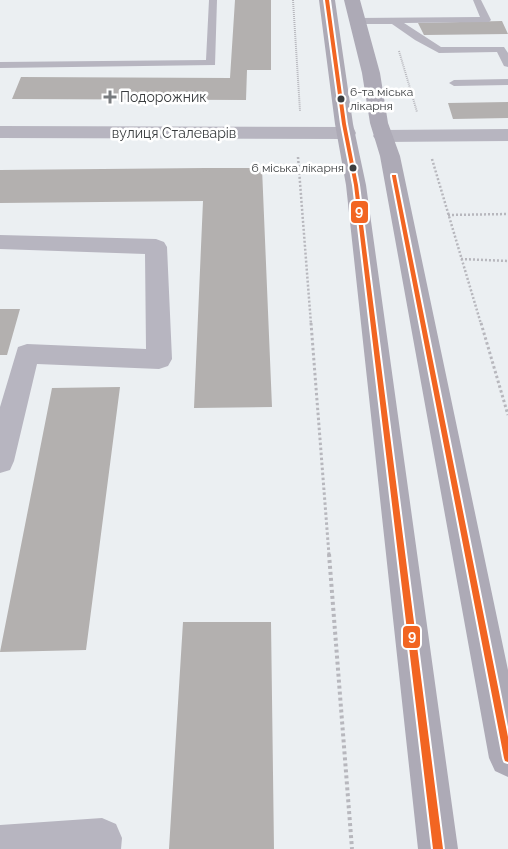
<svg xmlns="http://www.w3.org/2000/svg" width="508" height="849" font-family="Raleway,sans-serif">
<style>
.building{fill:#b3b0af}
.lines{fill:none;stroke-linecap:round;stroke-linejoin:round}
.path-far3{stroke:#b7b7bd;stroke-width:2;stroke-dasharray:1 1;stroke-linecap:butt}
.path-far2{stroke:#b7b7bd;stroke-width:2.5;stroke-dasharray:2 2;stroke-linecap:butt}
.path-far1{stroke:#b7b7bd;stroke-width:3;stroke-dasharray:2.5 2.5;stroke-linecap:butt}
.path{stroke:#b7b7bd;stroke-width:4;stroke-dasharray:3 3;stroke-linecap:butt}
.lane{fill:#b7b5c0;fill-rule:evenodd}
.street{fill:#b7b5c0;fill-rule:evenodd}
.secondary{fill:#adaab6;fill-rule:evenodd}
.bus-1-casing{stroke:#fff;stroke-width:4}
.bus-1{fill:#f26522;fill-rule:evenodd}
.poi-dot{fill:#787b7e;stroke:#fff;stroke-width:2}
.bus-dot{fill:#3a3d3f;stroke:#fff;stroke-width:2}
.labels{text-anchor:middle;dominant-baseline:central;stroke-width:5;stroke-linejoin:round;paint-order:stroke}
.far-bus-label{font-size:12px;fill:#3a3d3f;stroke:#fff;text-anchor:start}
.far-poi-label{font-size:14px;fill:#3a3d3f;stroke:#fff;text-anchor:start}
.far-street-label{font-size:14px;fill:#3a3d3f;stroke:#fff}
.line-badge{stroke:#fff;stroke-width:2}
.badge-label{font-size:14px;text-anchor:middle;font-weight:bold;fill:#fff}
</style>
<rect width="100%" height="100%" fill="#ebeff2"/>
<path class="building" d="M235,0H271V70H247L246,100L12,99L21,77L230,78Z
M502,21L508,34L424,35L418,23Z
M508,102V118L453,119L448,103Z
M205,168H262L272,407L194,408L203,201L0,203V170Z
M0,309H20L7,355H0Z
M120,387L86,650L0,652L52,388Z
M183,622H271L274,849H169Z"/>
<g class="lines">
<path class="path-far3" d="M293,0L300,111
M399,51L417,112"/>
<path class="path-far2" d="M298,157L311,324
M432,159L481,324
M448,215L508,214
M461,259L508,261"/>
<path class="path-far1" d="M311,323L329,555
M481,323L508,415"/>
<path class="path" d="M329,554L352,849"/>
<path class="lane" d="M209,0H217L215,65L0,68V62L206,60Z
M473,0H481L491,20L489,22L404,23L441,47H504L508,53V67L504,66L497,52L439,53L415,40L392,24H357L352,21L357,18L480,17Z
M508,79V85L454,86L449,83L454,80Z"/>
<path class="street" d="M0,126L347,127L354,129L356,133L354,137L347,139L0,138Z
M508,129V141L383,142L376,140L373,136L376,132L383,130Z
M0,235L156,239L164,242L167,247L172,359L168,366L159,369L37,364L14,461L10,470L0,473V407L18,347L27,344L146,349L145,254L0,249Z
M102,818L116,824L122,838L121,849H0V825Z"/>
<path class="secondary" d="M319,0H335L353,124L366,185L458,849H418L346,185L335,124Z
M344,0H360L380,73L388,123L400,156L508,670V777L495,771L489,758L380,156L370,123L362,73Z"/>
<g class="bus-1-casing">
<path id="bus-1" d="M325,0H329L346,124L358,185L443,849H433L354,185L342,124Z
M392,175H396V176L508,737V762L505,761L504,758L392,176Z"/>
</g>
<use href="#bus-1" class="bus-1"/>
</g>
<path class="poi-dot" d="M107.5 89.5h5v5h5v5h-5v5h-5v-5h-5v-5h5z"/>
<g class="bus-dot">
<circle cx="341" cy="99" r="4.5"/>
<circle cx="353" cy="168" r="4.5"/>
</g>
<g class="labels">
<g class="far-bus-label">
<text x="350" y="92">6-та міська<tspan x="350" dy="14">лікарня</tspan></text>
<text x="344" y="168" text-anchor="end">6 міська лікарня</text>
</g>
<g class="far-poi-label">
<text x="120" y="97">Подорожник</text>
</g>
<g class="far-street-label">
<text x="174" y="133">вулиця Сталеварів</text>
</g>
</g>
<g class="line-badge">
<rect x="350" y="200" width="19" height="24" rx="5" fill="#f26522"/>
<rect x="402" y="625" width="19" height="24" rx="5" fill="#f26522"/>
</g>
<g class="badge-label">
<text x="359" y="216">9</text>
<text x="412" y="641">9</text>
</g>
</svg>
